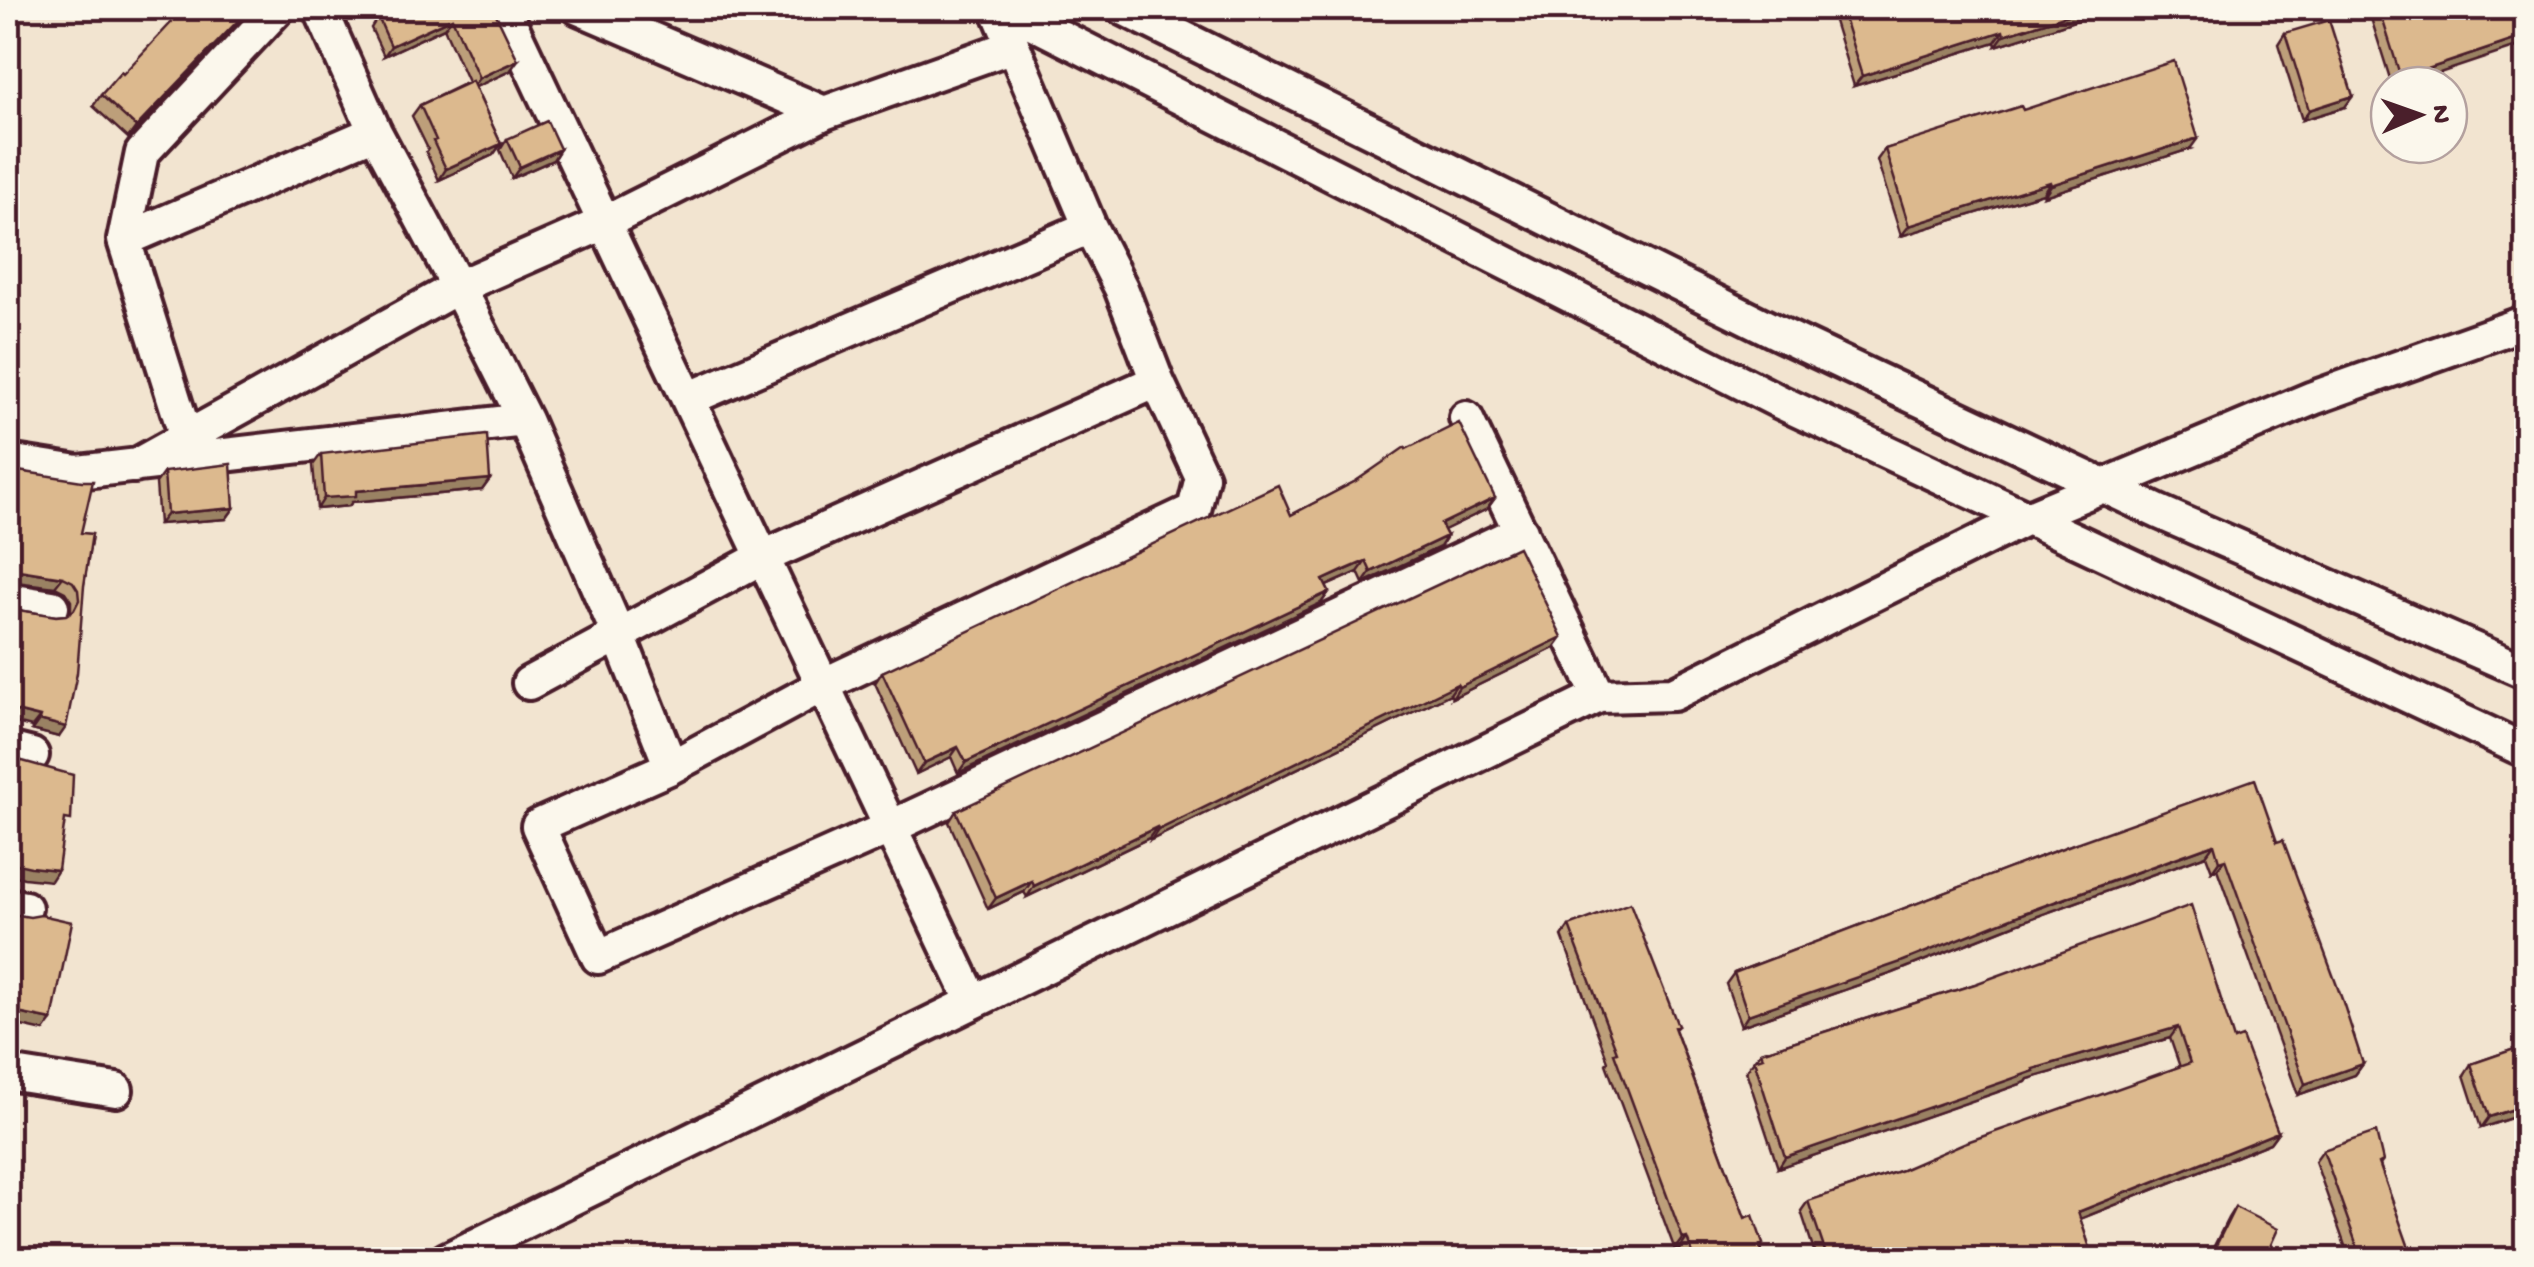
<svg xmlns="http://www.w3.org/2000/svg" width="2534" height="1267" font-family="'Gochi Hand',sans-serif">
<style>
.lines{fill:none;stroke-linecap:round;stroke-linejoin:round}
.minor-casing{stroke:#4a1f2b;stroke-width:40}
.minor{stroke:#fbf7ec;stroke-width:32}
.wall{fill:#bd9f7a;stroke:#4a1f2b;stroke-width:2.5}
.shaded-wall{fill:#9a8263;stroke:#4a1f2b;stroke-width:2.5}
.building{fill:#dcb98e;stroke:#4a1f2b;stroke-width:2.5}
</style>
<rect width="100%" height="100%" fill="#f2e4d0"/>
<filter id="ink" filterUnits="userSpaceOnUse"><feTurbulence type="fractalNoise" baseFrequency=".01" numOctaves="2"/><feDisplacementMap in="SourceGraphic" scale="20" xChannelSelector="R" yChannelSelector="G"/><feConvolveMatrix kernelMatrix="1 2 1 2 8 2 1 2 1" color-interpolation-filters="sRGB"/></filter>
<g filter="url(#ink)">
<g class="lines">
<g class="minor-casing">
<path id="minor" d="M320,8L375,132L458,287L525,420L619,636L671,767L538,826L598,957L891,827L1521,531
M503,8L973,1002
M579,8L824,113
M1004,8L1778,401L2526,751
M1123,8L1776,332L2159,512L2526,672
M124,240L375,132
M688,399L1090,227
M1466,418L1599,696
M186,437L124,240L142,153L278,8
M8,461L78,472L525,420
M135,466L458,287L606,222L824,113L1013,46
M8,600L52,607
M529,683L763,557L1157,381
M8,749L32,755
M671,767L823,685L1194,510L1202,477L1157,381L1121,288L1090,227L997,8
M8,905L25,908
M8,1073L116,1090
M446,1260L1599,696L1673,694L2027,518L2313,398L2526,322"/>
</g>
<use href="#minor" class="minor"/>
</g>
<path class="wall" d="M253,8L128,138L93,106L101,95L123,74Z
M370,8H493L510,71L475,87L501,144L493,155L439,180L426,152L428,149L412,116L420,105L468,82L444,28L384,56L371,28L376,20Z
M1830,8H2115L1996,46L1995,42L1854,86Z
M2372,8H2526L2404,85H2392L2369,12Z
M2285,33L2345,107L2302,120L2278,44Z
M2023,110L2190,149L2044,196L2043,193L1901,236L1877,160L1885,149Z
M507,139L560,149L553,160L512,178L500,150Z
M1406,449L1495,498L1487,509L1444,530L1447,536L1440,547L1363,583L1358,572L1326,586L1329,592L1321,603L958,773L951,757L916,774L875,683L882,672L1291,515L1356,481Z
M321,454L490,479L482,490L352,502L349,506L317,509L313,465Z
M164,472L234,508L226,519L159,524L156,483Z
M81,533L92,534L59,737L32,730L12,609L56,616L66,615L71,611V601L65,592L55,587L11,580Z
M1554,648L1452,698L1450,694L1151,840L1149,838L1027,897L1024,892L988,909L949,822L956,811Z
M2277,842L2363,1064L2355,1075L2298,1095L2217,869L2212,871L2206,855L2016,924L1893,973L1741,1026L1726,984L1734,973L2076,843Z
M1569,926L1678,1026L1675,1029L1745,1218L1763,1244L1761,1248L1765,1260H1684L1680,1249L1675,1250L1606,1064L1608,1061L1562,936Z
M1975,984L2234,1040L2278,1132L2270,1143L2080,1219L2094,1260H1817L1801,1211L1808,1201L1902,1170L2180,1067L2170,1038L2028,1079L2026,1082L1778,1168L1746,1071L1761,1052Z
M2526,1045V1113L2481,1128L2464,1075L2471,1064Z
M2323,1150L2383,1161L2380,1165L2412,1260H2350L2315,1161Z
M2235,1207L2264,1260H2207L2228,1218Z"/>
<path class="shaded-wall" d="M250,8H253L128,138L136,127Z
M2089,8H2115L1996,46L2004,35Z
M452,18L444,28L384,56L391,46Z
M2003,31L1995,42L1854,86L1862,76Z
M2526,36V44L2404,85H2396L2401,78Z
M518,60L510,71L471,89L479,78Z
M2353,96L2345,107L2302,120L2309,110Z
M2198,138L2190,149L2044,196L2051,185Z
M501,144L493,155L439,180L446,169Z
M560,149L553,160L512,178L520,167Z
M2050,182L2043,193L1901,236L1909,226Z
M490,479L482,490L352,502L349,506L317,509L324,498L356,491Z
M1495,498L1487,509L1434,535L1441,524Z
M234,508L226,519L159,524L167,514Z
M1447,536L1440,547L1363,583L1371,572Z
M1366,561L1358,572L1315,591L1323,580Z
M9,570H19L63,577L55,587L8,581V572Z
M1329,592L1321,603L958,773L966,762Z
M1562,637L1554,648L1452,698L1459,687Z
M1457,684L1450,694L1151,840L1158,830Z
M8,709L40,717L32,727L8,721Z
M39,720L66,727L59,737L32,730Z
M958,747L951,757L916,774L924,763Z
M1157,827L1149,838L1027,897L1034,886Z
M2214,844L2206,855L2016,924L1893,973L1741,1026L1748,1015Z
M2225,859L2217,869L2212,871L2219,861Z
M8,862L58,870L51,881L24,878L8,874Z
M1032,881L1024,892L988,909L996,898Z
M8,1011L52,1020L44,1031L8,1023Z
M2178,1027L2170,1038L2028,1079L2026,1082L1995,1093L1778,1168L1785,1157L2033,1069Z
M2363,1064L2355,1075L2298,1095L2305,1084Z
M2526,1105V1113L2481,1128L2489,1117Z
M2278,1132L2270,1143L2070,1223L2078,1212Z
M1687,1238L1680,1249L1675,1250L1683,1239Z"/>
<path class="building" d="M185,8H250L136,127L101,95L121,72L123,74Z
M383,8H493L518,60L479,78L452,18L391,46L378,17L386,13Z
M1841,8H2089L2004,35L2003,31L1862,76Z
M2379,8H2526V36L2401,78Z
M2329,20L2353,96L2309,110L2285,33Z
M2174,61L2198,138L2051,185L2050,182L1909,226L1885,149L2021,106L2023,110Z
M472,81L501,144L446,169L433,141L436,140L420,105Z
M547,121L560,149L520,167L507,139Z
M1459,423L1495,498L1441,524L1447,536L1371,572L1366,561L1345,570L1323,580L1329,592L966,762L958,747L924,763L882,672L1278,485L1291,515L1356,481L1405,447L1406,449Z
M487,435L490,479L356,491V496L324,498L321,454Z
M231,464L234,508L167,514L164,472Z
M8,468L12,470L82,481H93L81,533L92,534L84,586L77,673L66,727L39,720L40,717L8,709V607L12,609L56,616L66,615L74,610L79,600L78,590L73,582L63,577L19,570L8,572Z
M1518,547L1562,637L1459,687L1457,684L1158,830L1157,827L1034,886L1032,881L996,898L956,811Z
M8,757L73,775L71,820L65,819L58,870L31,867L8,862Z
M2255,779L2277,842L2283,840L2343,1002L2363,1064L2305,1084L2225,859L2219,861L2214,844L2024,913L1901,962L1748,1015L1734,973L2076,843Z
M1630,903L1678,1026L1674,1027L1745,1218L1753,1215L1763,1244L1760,1245L1765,1260H1695L1687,1238L1683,1239L1614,1053L1617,1052L1569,926Z
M2191,905L2234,1040L2242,1037L2278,1132L2078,1212L2094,1260H1828L1808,1201L1902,1170L1964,1143L2190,1063L2178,1027L2033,1069L2034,1071L2003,1082L1785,1157L1754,1060L1763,1057L1761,1052L1975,984Z
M8,911L12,914L30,917L41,915L72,922L52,1020L8,1011Z
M2526,1045V1105L2489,1117L2471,1064Z
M2376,1132L2383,1161L2379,1163L2413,1259L2411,1260H2362L2323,1150Z
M2235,1207L2278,1229L2264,1260H2209Z"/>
</g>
<rect width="2534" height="1267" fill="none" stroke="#fbf7ec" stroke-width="40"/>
<rect x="20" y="20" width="2494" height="1227" fill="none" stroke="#4a1f2b" stroke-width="4" filter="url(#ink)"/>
<g transform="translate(2419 115) rotate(88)"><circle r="48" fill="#fbf7ec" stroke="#b4a19f" stroke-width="2.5"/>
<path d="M0-8L18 38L0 25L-18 38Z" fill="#4a1f2b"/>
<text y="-15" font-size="28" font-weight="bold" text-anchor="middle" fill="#4a1f2b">N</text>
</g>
</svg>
